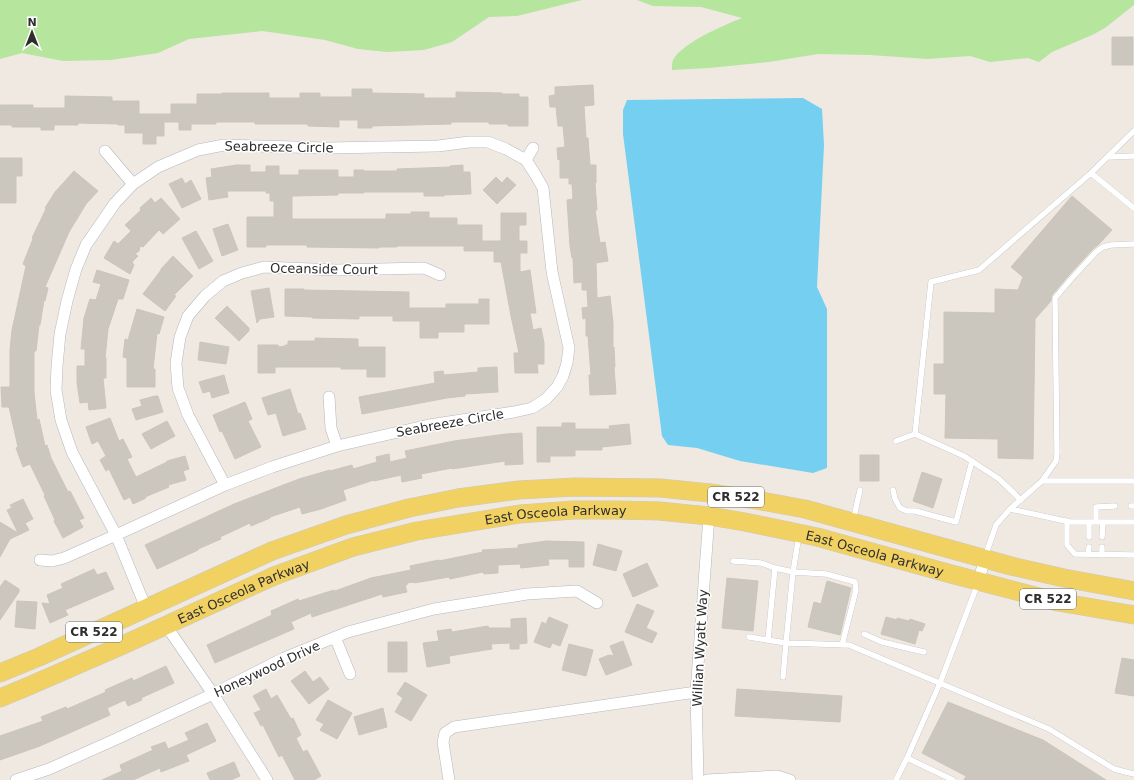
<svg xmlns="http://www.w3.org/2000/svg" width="1134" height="780" font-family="'DejaVu Sans',sans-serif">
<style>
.green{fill:#b6e59e}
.water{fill:#75cff0}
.building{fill:#cbc7bf;stroke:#cbc5ba}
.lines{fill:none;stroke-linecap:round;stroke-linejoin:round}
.lane-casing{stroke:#b4b7c1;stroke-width:6}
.street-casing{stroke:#b4b7c1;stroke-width:12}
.primary-casing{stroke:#c9c9c9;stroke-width:19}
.lane{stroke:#fff;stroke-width:5.5}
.street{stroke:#fff;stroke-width:11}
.primary{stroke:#f2d163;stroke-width:18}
.labels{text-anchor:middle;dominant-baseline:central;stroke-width:3;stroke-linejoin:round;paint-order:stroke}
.shield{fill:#fff;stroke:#6d6d6d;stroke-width:1}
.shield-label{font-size:12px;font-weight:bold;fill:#2e2e2e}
.street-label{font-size:13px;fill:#2e2e2e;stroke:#fff}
</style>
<rect width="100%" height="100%" fill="#efe9e1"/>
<path class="green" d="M0,0H582L517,16L489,17L452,42L424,50L387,52L358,49L325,40L262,31L189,39L158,53L111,60L63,61L22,53L0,59Z
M637,0H1134V5L1105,28L1092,35L1052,52L1039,62L1028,58L990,62L970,56L927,59L870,55L818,54L769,62L709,68L672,70C672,67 672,63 673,60C682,43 724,25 742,18L701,7L653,6Z"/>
<path class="water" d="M803,98L822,109L824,145L817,287L827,309V468L813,473L740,461L697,448L668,445L662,436L623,134V110L627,100Z"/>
<path class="building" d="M1112,37H1133V65H1112Z
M593,85L594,105L584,106L586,138H588L590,165H596V183H595L597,210H595L600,243L605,242L608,261L596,263L597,298L610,296L613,323V348L614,347L615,367H614L616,394L590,395L589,375H591L588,336H586V318L583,319L582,308L588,307L587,290H582V282L574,283L573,258H572L570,246L567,200L573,199L572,184H569V178H560V159L558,160L557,148L565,147L563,126H558L556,107H550L549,96L555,95V87Z
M352,89H372V93L424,94V98H456V92L502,93V94H519V97H528V126H508V124H489V122H451V124L372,126V128H358V120H339V127L308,126V124H255V122H216V124H191V130H179V122H164V136H156V144H143V133H125V125H118V124L78,123V125H54V130H41V127H12V125H0V105H33V108H65V96L112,97V101H139V114H171V104H197V94H222V93H269V98H300V93H320V97H352Z
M0,158H22V176H16V203H0Z
M236,165H250V172H266V166H279V175H299V170H338V177H354V170H364V171H397V169L450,167V166L463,165V172H470L471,194L444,195V196H424V192H364V193H338V195L292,196V219H386V214H411V212H429V218H457V225H482V241H501V213H526V225H519V241H527V253H520V272L530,270L536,313H530L533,330L541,328L544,343V364H537L538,373H515L514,353H519L511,316L501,262H494V251H464V246H397V247H379V248L307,247V245H266V247H247V217H274V201H270V193H266V191H227L228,197L209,200L206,178L212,177L211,169Z
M74,171L98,191L86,204L69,232L45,287L48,288L45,301L44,300L40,325H39L36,351H34V392L37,420L39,419L45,446L47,445L51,458L68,492L70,491L84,518L79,520L83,527L63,538L54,521L55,520L44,496L45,495L30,464L23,467L16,448L18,447L9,407H2L1,387H10V350L12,330L26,266L23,264L33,239L32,238L46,209L45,208L55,192Z
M496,177L502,183L507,177L516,185L497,204L483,190Z
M182,178L185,184L191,180L201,199L182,208L169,184Z
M1072,196L1112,230L1099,244L1093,249L1069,275L1052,295L1051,301L1035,319L1033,459L998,458V439L945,438L946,394H934V364H944V312L995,313V289L1018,290L1023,277L1011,267Z
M151,198L155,203L161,198L180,219L163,234L159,230L143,247L140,246L139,251L135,254L138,256L132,262L134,265L130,274L104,258L114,241L118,244L131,231L125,225L141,210L140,208Z
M228,224L238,250L222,256L213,229Z
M196,231L213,261L199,269L182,238Z
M173,256L193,276L174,295L176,296L165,311L143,294L161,270V269Z
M97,270L129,280L123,299H118L108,329L105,358H106V378H103L106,408L89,410L88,402L80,403L77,383V366H85V349H81L84,318L90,299L96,300L101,284L93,282Z
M269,288L274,317L260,319L257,323L251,291Z
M285,289H304V290L409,292V308H446V304H479V299H489V324H464V332H438V338H420V321H393V316H359V319L312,318V317L285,316Z
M227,306L249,328V331L239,341L215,318Z
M137,309L164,317L159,334L157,333L153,369H155V387H127V358L123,357L125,339L128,340Z
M315,338L358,339V347H385V377H367V369H341V367H275V373H258V345H278L279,347L285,346V345H288V341H315Z
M200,342L229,347L226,364L198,360Z
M497,367L498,392L465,394V396L447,398L362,414L359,397L435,383L434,372L443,371L444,375L478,372V368Z
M224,375L229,393L212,398L210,391L203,393L199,382Z
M290,389L298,414L300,413L306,429L283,436L276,413L268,415L262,398Z
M155,396H158L163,412L136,420L132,409L142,406L140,400Z
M245,402L252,419L248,421L261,447L235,459L222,431L220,432L213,415Z
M110,418L119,441L123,439L132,457L127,459L136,477L167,462V461L185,456L189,469L183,471L186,480L168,485L169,487L145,497L146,498L133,504L130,497L124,500L109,469L106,471L100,460L106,456L98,441L92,444L86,427Z
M167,421L175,436L151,449L142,434Z
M562,423H575V429H610L609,426L629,424L631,444L602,447V450H575V456H550V462H537V427H562Z
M522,433L523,464L505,465V461L452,469V468L421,474L422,478L402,482L401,475L374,481V480L343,490L346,500L321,509L302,514L300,507L270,517V518L251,526L250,523L220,537L221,539L198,549V550L157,569L145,545L234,504L299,479L330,470V471L352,465L353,469L377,462L376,457L389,454L390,462L407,458L405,451L454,441L506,434Z
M860,455H879V481H860Z
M922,472L942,479L933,508L913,501Z
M23,499L33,519L25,523L29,530L10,539L0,557V522L18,533L7,510L12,508L10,505Z
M546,541L584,542V567H569V559H548L549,565L521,568L520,564L498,565V573L484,574L483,572L450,579L449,577L414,583V582L407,583V585H405L407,592L383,597L382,594L312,617L311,613L291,622L294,629L215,663L207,645L272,615L271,611L298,599L299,601L334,590L335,591L371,578L411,570L410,566L439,560V561L483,552L482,550L518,548V545Z
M598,544L622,551L616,571L593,565Z
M647,563L658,586L633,597L623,574Z
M94,569L97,575L106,572L114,589L65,610L68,615L50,623L42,603L50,604L47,595L63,588L61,584Z
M727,578L758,581L753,631L722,628Z
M5,580L19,589V592L0,620V587Z
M827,581L851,588L840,635L808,627L814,602L821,604Z
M17,601L37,602L35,629L15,627Z
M637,604L654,611L646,628L657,633L652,643L625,632Z
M549,617L568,625L560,646L552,643L550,648L534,642L542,622L546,624Z
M886,617L897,620V618L909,621L910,619L925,624L922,631L919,630L915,644L881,634Z
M526,618L527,643L519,644V649H510V643L491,644L492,649L449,656L450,663L427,667L423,643L439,641L437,631L451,629L452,632L488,626L489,628H511V619Z
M623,641L632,665L606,675L599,659L609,655L614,656L610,646Z
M388,642H407V672H388Z
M569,644L593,650L586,676L562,670Z
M1122,658L1134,660V696L1115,693Z
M166,666L174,683L141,698L142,700L128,706L125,700L107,708L110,715L40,746L0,760V736L43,721L41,717L66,707L67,709L106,692L105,690L132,678L133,681Z
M305,671L313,682L320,677L329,689L309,704L291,681Z
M405,682L427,695L411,721L395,712L403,698L397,694Z
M266,689L271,699L277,695L291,719L293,718L301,735L296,738L303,752L307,750L321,776L314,780H295L282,755L279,757L263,725L261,726L254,713L261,710L253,696Z
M737,689L842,696L840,722L735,716Z
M328,700L352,713L337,739L320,730L324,724L316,720Z
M948,702L1043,740L1106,780H964L966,776L922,753Z
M383,708L387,727L359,735L354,717Z
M207,723L216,741L186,755L189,761L161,772L160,768L133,780H102L122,771L120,765L153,750L151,747L165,742L168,749L189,740L185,733Z
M234,762L240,776L231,780H210L207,773Z"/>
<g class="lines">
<g class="lane-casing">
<path id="lane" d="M1134,131L1091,173L1134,208
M1108,157L1134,156
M896,441L915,434
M1042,481L1056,461L1057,453L1055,298L1072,278L1096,252L1103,247L1111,245L1134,244
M893,490L895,499L900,508L907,511H915L956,522L972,461
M1021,500L999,479L964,456L915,434L931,282L979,270L1091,173
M1131,506H1134
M1010,509L1070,522H1134
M853,521L860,490
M1067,521V545L1075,554L1134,555
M1096,522V507L1115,506
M799,535L793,572L786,643L849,645L1049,729L1114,769L1134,774
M1089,537V522
M1102,537L1103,522
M1088,555L1089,547
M1102,555V547
M985,557L996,525L1010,509L1042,481H1134
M733,561L761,563L775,568L768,640
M775,568L793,572L826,574L855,582L856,590L842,645
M864,634L882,642L924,652
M749,637L786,643L783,677
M896,780L907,758
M953,780L907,758L940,683L978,583"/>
</g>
<g class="street-casing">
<path id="street" d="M105,151L133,184
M526,160L533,148
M329,397L331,428L337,446
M225,485L188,415L178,388L176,363L180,337L188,316L205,296L223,281L242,273L264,267L336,270L424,268L440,275
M40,560L52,561L64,558L116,535L225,485L272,467L337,446L429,425L514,412L532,408L546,399L557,387L563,376L567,363L569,348L552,272L543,188L535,174L526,160L506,149L488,142H469L438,146L327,148L224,145L198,150L158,167L133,184L115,203L86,245L76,269L67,301L60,334L57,366L56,390L61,420L72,452L116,535L146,608
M978,581L985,560
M165,624L213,694L267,780
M335,637L350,674
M16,780L49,769L114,740L213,694L284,658L348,632L434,609L527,594L577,591L597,603
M449,780L443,742L445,733L454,727L696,692
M698,780L696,692L709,516
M707,780L777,776L790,780"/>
</g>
<g class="primary-casing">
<g id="primary">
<path d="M0,673L39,657L272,551L346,525L409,508L458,498L519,490L575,487L660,488L710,493L750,499L805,509L1011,566L1064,578L1134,591"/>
<path id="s1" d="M0,698L29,686L123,645L274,576L353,547L417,531L520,514L574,510H617L659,511L709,516L745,522L817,537L951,574L1058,602L1134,615"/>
</g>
</g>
<use href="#lane" class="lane"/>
<use href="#street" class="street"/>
<use href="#primary" class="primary"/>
</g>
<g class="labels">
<g class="shield">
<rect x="708" y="487" width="56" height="20" rx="3"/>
<rect x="1020" y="589" width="56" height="20" rx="3"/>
<rect x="66" y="622" width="56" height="20" rx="3"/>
</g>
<g class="shield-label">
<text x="736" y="497">CR 522</text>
<text x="1048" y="599">CR 522</text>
<text x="94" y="632">CR 522</text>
</g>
<g class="street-label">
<text transform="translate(279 147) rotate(1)">Seabreeze Circle</text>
<text transform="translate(324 269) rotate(1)">Oceanside Court</text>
<text transform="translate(450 423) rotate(-10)">Seabreeze Circle</text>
<text stroke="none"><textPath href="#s1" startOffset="590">East Osceola Parkway</textPath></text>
<text stroke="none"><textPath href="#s1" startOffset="914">East Osceola Parkway</textPath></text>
<text stroke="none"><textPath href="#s1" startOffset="266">East Osceola Parkway</textPath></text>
<text transform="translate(700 648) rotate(-87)">Willian Wyatt Way</text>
<text transform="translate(267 669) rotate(-25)">Honeywood Drive</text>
</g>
</g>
<g transform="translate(32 32)" stroke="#ffffff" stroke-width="3" paint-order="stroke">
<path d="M0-3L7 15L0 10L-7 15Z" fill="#2e2e2e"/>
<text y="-6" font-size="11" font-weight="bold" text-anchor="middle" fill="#2e2e2e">N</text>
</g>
</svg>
